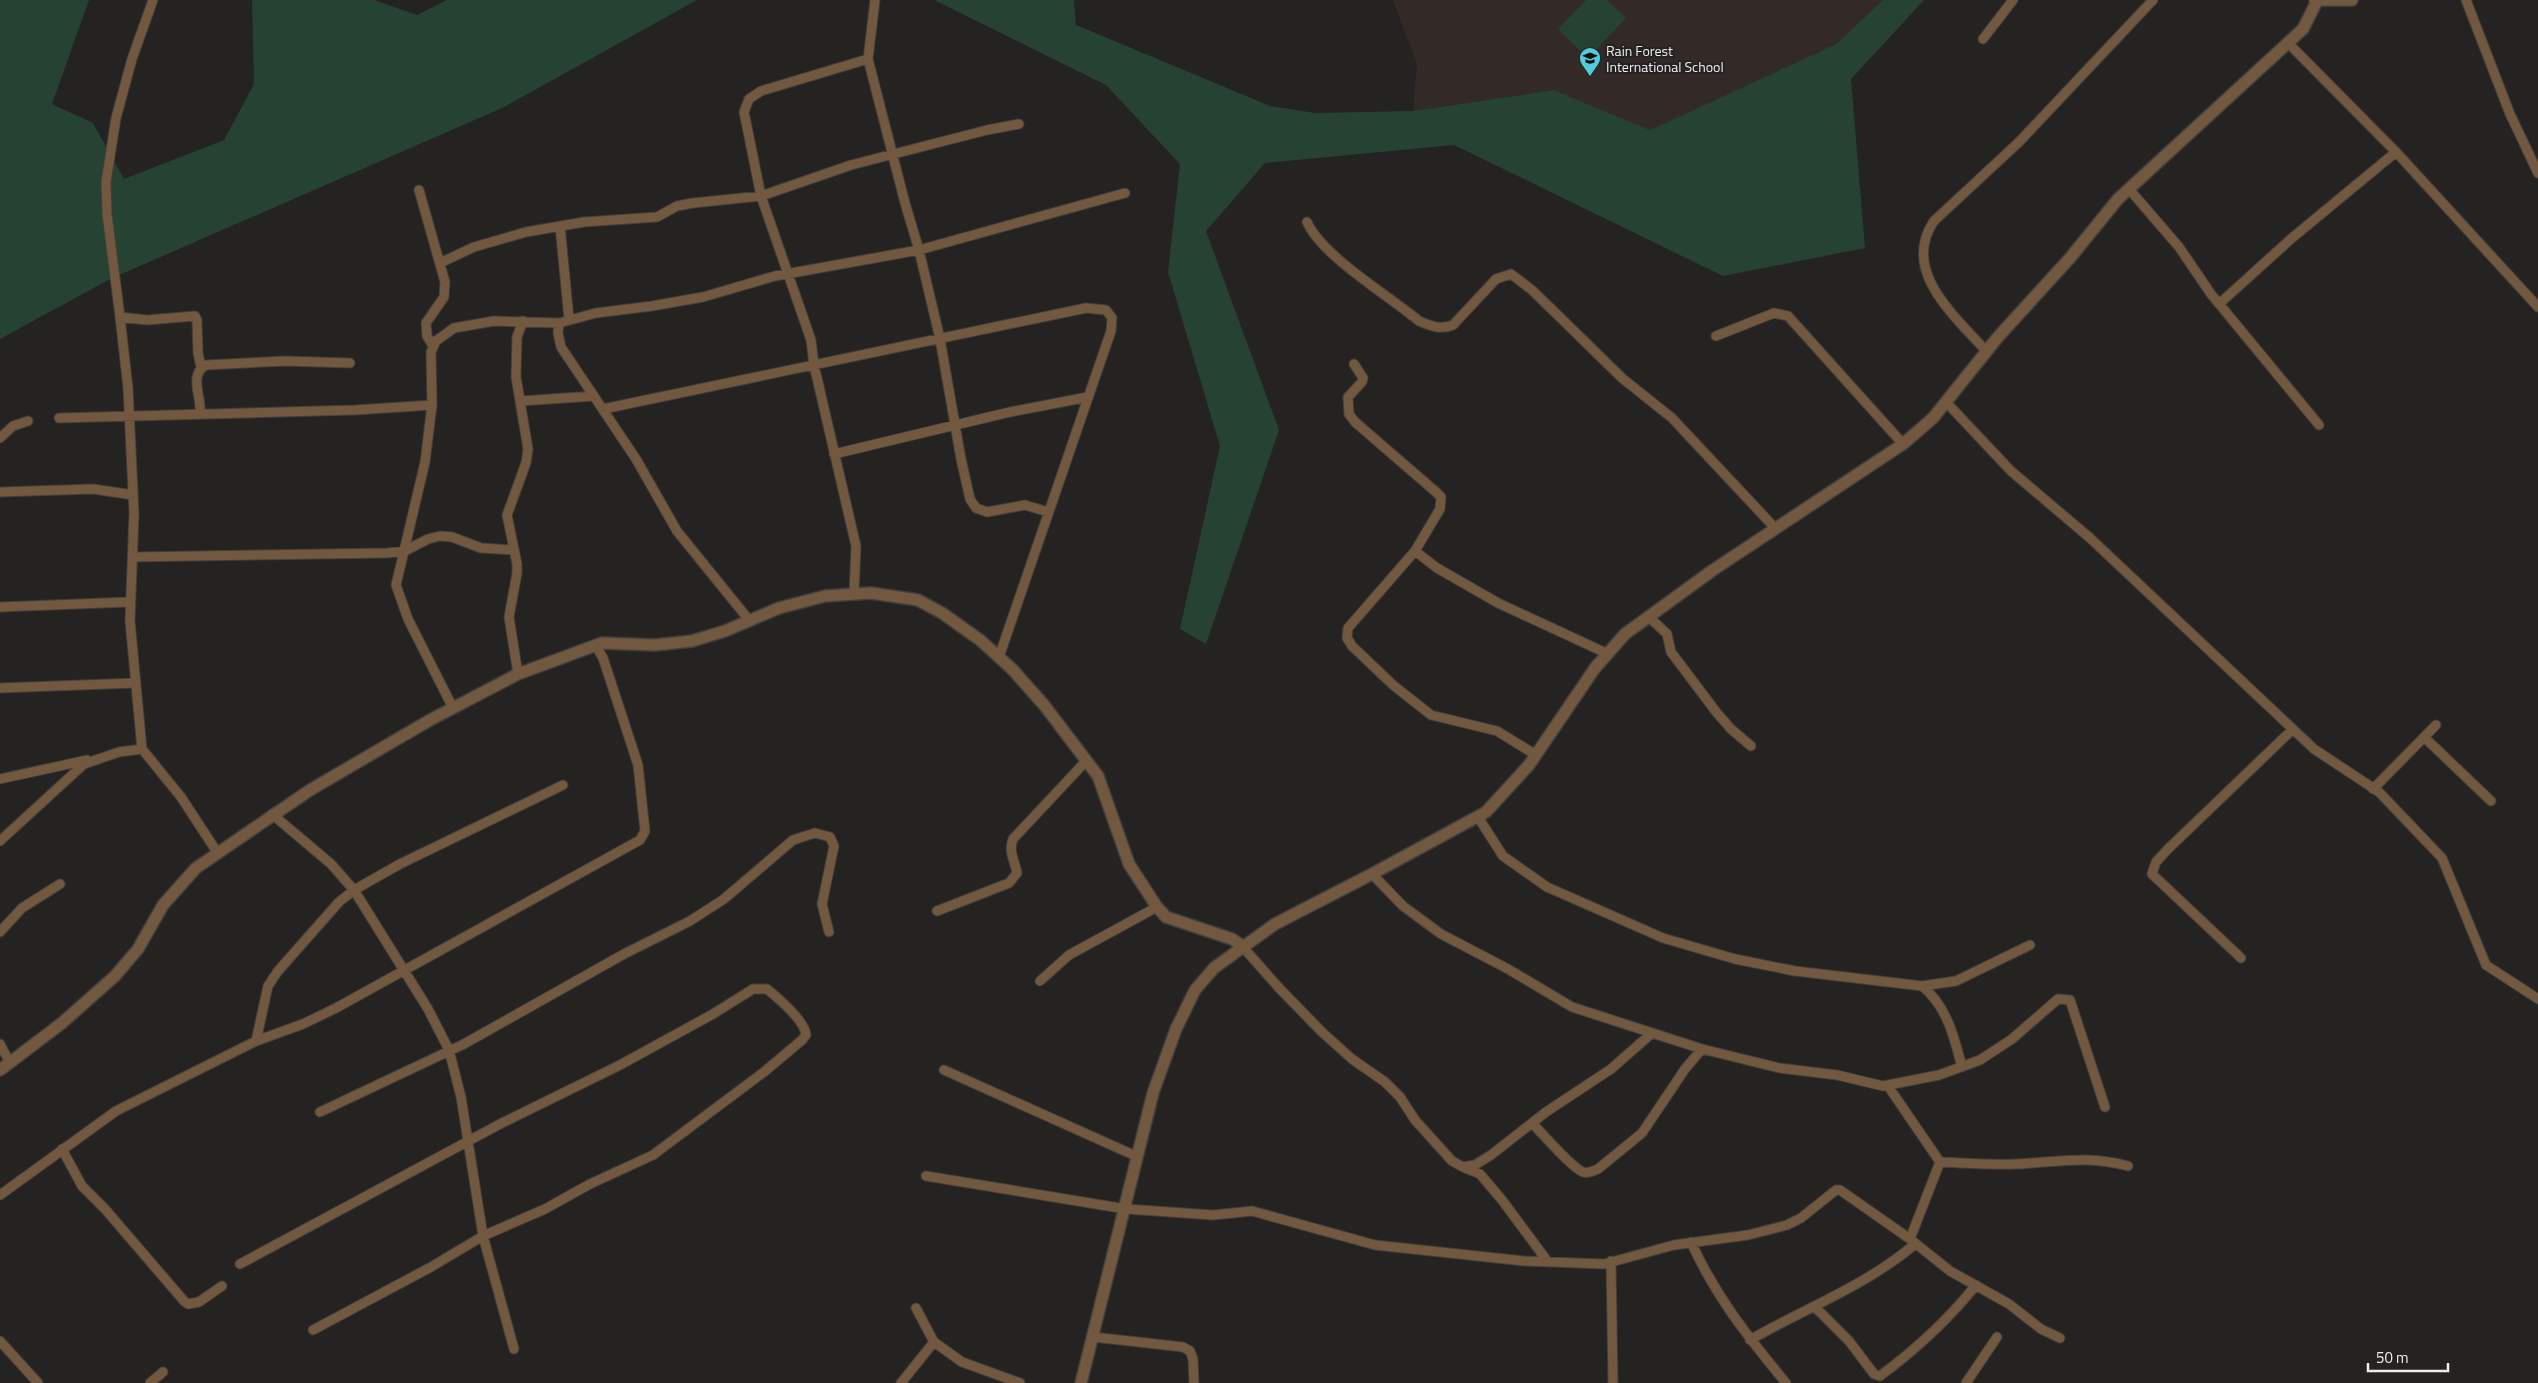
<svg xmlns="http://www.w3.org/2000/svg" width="2538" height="1383" font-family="'Titillium Web',sans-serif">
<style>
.built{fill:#332a27}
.green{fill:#264233}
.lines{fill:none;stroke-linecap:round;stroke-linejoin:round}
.minor-casing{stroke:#413f3e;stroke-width:11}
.tertiary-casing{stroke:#413f3e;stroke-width:14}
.minor{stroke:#72583e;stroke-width:9}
.tertiary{stroke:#72583e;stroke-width:11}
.labels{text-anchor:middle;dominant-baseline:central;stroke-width:4;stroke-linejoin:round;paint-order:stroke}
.poi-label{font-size:14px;fill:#efeeed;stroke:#252321;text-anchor:start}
</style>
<rect width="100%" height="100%" fill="#252321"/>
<path class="built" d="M1393,0H1883L1836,44L1650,130L1554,90L1413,111L1417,64Z"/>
<path class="green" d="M0,0H89L52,104L93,123L124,179L224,140L254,84L252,0H374L417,15L447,0H697L502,108L110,279L0,339Z
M934,0H1074L1076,25L1270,106L1315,113L1413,111L1554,90L1650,130L1836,44L1883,0H1924L1851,79L1865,248L1723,276L1454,145L1265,163L1206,231L1279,430L1206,644L1180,629L1220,446L1168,272L1180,164L1106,85Z
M1586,0H1607L1626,18L1588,58L1558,29Z"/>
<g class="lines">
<g class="minor-casing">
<path id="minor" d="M875,0L868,59L905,203L919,250L940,339L961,459L970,499L976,508L987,512L1025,505L1048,512
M2466,0L2510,114L2538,173
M1983,39L2013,0
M2288,43L2396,152L2538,307
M2129,189L2179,247L2211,294L2319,425
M419,190L445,282L444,297L426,323L427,336L433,346
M1307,222C1322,256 1388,295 1419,321C1431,326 1440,330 1453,325L1496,279L1511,274L1532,290L1622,378L1672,418L1775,528
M560,226L569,319
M440,263L474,247L526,232L584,222L657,217L677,206L693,203L761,196L851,165L987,130L1019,124
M2219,304L2292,238L2396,152
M120,317L107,214L106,182L116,118L132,59L153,0
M559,323L558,333L561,347L636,459L677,531L749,620
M1716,336L1774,313L1788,316L1903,444
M1986,351C1956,317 1900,271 1934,221L2019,142L2153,0
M1354,364L1363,378L1362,382L1348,397L1349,414L1355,422L1436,492L1441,497L1440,509L1415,551L1348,628L1347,638L1352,646L1393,685L1431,715L1497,731L1536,755
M201,367L198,353L197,320L195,316L147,320L120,317L128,388L134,513L130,621L142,749L181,797L217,852
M521,401L594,396
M1946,402L2011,471L2090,538L2314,749L2379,792L2442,858L2486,965L2538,999
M603,409L1086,308L1106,310L1112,318L1111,331L999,657
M200,413C202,397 188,375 206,365L285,361L350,363
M59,418L355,410L432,405
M0,438L13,426L28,421
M834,454L1010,412L1088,397
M0,492L93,489L133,495
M1415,551L1437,568L1498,603L1606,653
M133,557L387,553L405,551L428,539L440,536L452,537L481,548L514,550
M854,594L856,546L814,365L811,340L761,196L744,112L749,99L761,91L868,59
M0,607L129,602
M1648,616L1667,634L1671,652L1717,713L1731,729L1751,746
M518,674L509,617L517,573V564L507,515L526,463L528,449L516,377L517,337L523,321
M0,688L135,683
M453,708L408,619L396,585L425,462L432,405L431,352L436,341L454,328L494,321L559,323L596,313L652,306L703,297L775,276L919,250L1125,193
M2424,737L2491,801
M0,779L87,760
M2373,789L2436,725
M272,814L331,864L354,890L428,1009L449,1050L461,1097L483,1236L514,1349
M1478,817L1503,856L1547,887L1663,938L1735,959L1795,971L1922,986L1956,981L2030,945
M0,841L84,764L119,752L142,749
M1372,874L1403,906L1441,934L1508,969L1572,1007L1702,1049L1779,1068L1837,1075L1883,1086L1939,1075L1980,1060L2012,1039L2058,999L2070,1000L2105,1107
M937,911L1009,883L1017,873C1015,862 1008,851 1013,839L1087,760
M0,932L22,908L60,884
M1242,946L1279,988L1323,1033L1352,1059L1385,1082L1400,1097L1415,1120L1452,1161L1463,1167L1475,1165L1491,1155L1546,1112L1611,1069L1652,1033
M2241,958L2152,874L2156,862L2168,849L2293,729
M1040,981L1069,955L1157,907
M1922,986C1947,1006 1954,1037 1962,1067
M256,1041L268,986L278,971L339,902L354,890L400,864L563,785
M0,1044L10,1063
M944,1070L1138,1157
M1888,1086L1940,1162L1910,1239
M320,1112L464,1044L624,954L690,921L724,899L793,840L815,833L830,837L834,846L822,904L829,932
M1532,1123C1542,1133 1572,1168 1583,1172C1588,1174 1593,1171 1598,1169L1642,1133L1685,1069L1702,1049
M62,1149L82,1186L105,1209L184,1301L188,1304L199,1302L222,1286
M1940,1162C1966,1163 1992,1165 2017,1164C2057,1162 2089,1155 2128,1166
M1463,1167L1480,1174L1502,1200L1548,1262
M926,1176L1126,1209L1213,1215L1252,1211L1375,1245L1524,1261L1604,1264L1674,1245L1748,1235L1787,1225L1801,1218L1836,1190H1840L1910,1239L1950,1271L2009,1304L2041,1329L2060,1338
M0,1195L116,1111L256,1041L303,1024L336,1008L640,840L645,831L638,765L603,658L596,646
M1691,1242C1716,1297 1748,1337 1786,1383
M1611,1261L1613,1383
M240,1264L500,1124L620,1065L713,1014L753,989H767C778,998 805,1021 806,1035L802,1040L764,1072L653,1155L590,1184L545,1209L483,1236L431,1267L313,1330
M1815,1307L1849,1341L1874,1374L1880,1376C1915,1350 1948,1320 1976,1285
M916,1308L934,1342L962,1362L1020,1383
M1093,1337L1183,1347L1190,1351L1193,1359L1194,1383
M1750,1340C1805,1308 1866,1286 1915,1244
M0,1341L38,1383
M150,1383L163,1372
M901,1383L934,1342
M1966,1383L1997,1337"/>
</g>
<g class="tertiary-casing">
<path id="tertiary" d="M2315,0H2352
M0,1070L62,1023L115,976L138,949L163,905L196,868L310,790L430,720L518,674L602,643L655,645L692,641L725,631L779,608L825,596L871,593L918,600L942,613L980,640L1012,669L1044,705L1098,776L1129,864L1157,907L1166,917L1232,939L1242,946
M1081,1383L1153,1093L1176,1029L1195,990L1214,968L1275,924L1372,874L1486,812L1529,765L1595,668L1625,634L1713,570L1903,444L1933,418L1998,337L2070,258L2118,199L2303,29L2317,1"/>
</g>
<use href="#minor" class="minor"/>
<use href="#tertiary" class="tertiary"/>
</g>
<defs>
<g id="university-pin" transform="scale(1.125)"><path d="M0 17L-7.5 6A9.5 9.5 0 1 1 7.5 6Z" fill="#54cade" stroke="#252321"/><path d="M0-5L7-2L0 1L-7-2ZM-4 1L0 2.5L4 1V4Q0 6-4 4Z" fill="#111"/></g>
</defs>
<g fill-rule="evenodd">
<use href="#university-pin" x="1590" y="58"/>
</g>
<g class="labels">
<g class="poi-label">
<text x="1606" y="50">Rain Forest<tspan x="1606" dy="16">International School</tspan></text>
</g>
</g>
<path d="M2368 1363v8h80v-8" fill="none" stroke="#efeeed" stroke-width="2.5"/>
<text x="2376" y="1363" font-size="15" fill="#efeeed" stroke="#252321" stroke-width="4" paint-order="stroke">50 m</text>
</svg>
